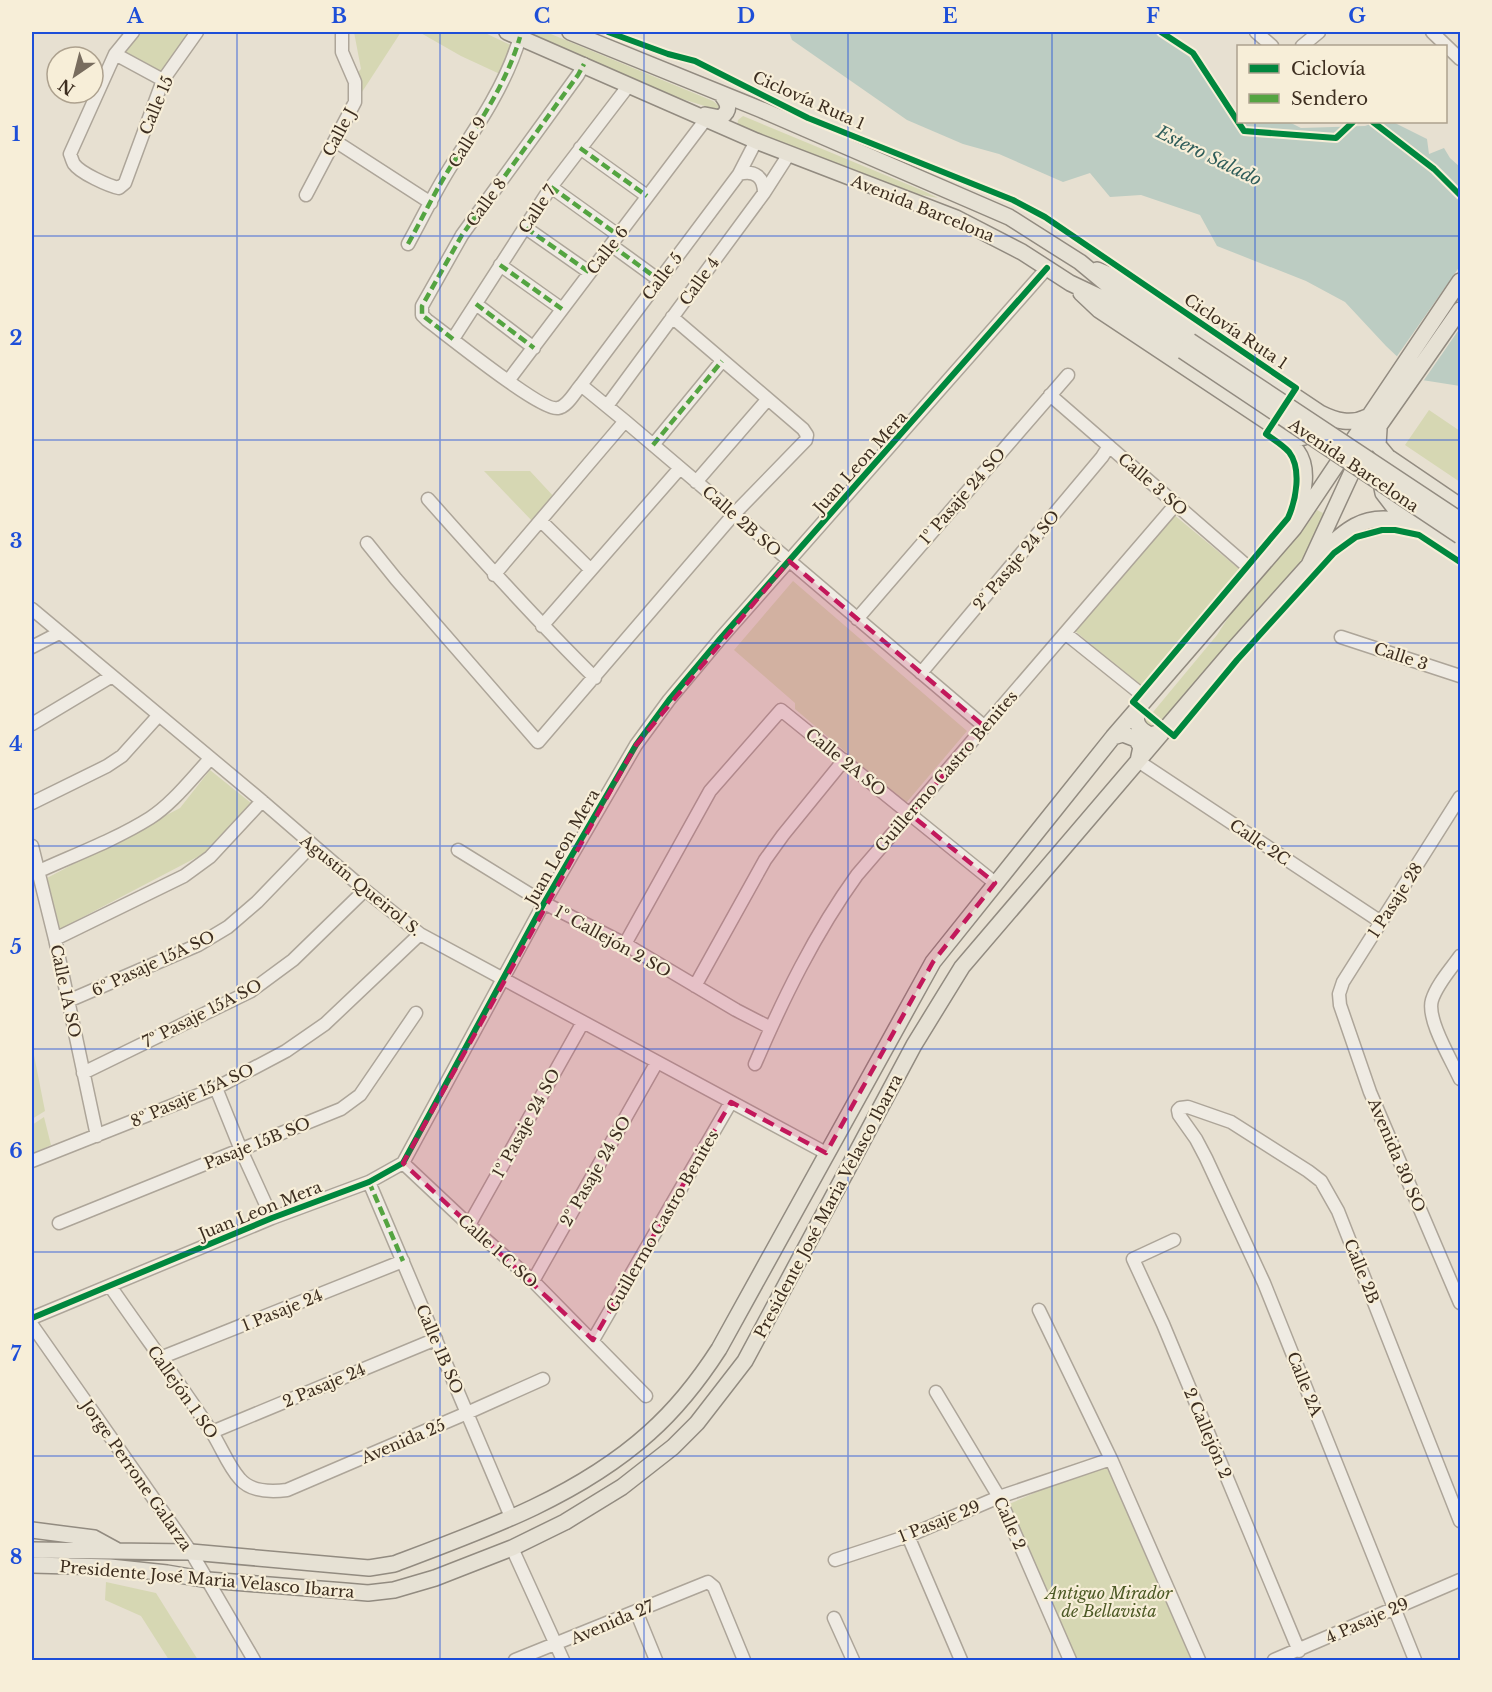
<svg xmlns="http://www.w3.org/2000/svg" width="1492" height="1692" font-family="'Libre Baskerville',serif">
<style>
.green{fill:#d6d7b3}
.water{fill:#bcccc2}
.pier{fill:#e7e0d1}
.lines{fill:none;stroke-linecap:round;stroke-linejoin:round}
.minor-casing{stroke:#ada599;stroke-width:15}
.major-casing{stroke:#928b80;stroke-width:18}
.minor{stroke:#efebe3;stroke-width:12}
.major{stroke:#e6e1d4;stroke-width:15}
.major-bridge-casing{stroke:#928b80;stroke-width:18;stroke-linecap:butt}
.major-bridge{stroke:#e6e1d4;stroke-width:15}
.quiet{stroke:#54a441;stroke-width:4.5;stroke-dasharray:9 4.5;stroke-linecap:butt}
.cycleway-casing{stroke:#f7eed8;stroke-width:10}
.cycleway{stroke:#00873e;stroke-width:6}
.marked{fill:#c2185b;fill-opacity:0.2;stroke:#c2185b;stroke-width:4.5;stroke-dasharray:12 8;stroke-linejoin:round}
.grid{fill:none;stroke:#1d4ed8;stroke-width:1.5;stroke-opacity:0.55}
.labels{text-anchor:middle;dominant-baseline:central;stroke-width:4.5;stroke-linejoin:round;paint-order:stroke}
.street-label{font-size:16px;fill:#3d2e20;stroke:#f7eed8}
.park-label{font-size:16px;font-style:italic;fill:#4d5a26;stroke:#f7eed8}
.water-label{font-size:18px;font-style:italic;fill:#2f5d5a;stroke:#f7eed8}
.neatline{fill:none;stroke:#1d4ed8;stroke-width:2}
.grid-label{font-size:20px;text-anchor:middle;font-weight:bold;fill:#1d4ed8}
</style>
<rect width="100%" height="100%" fill="#e7e0d1"/>
<path class="green" d="M140,32H190L161,76L123,53Z
M354,32H401L362,92L355,75L361,69Z
M419,32H483L515,47L502,75L461,56Z
M514,32H546L713,101L719,106L717,109L711,108L660,92Z
M743,116L926,192L938,198L879,187L737,126L738,120Z
M1429,410L1460,431V482L1405,445Z
M484,471H530L556,499L534,523Z
M1317,510L1327,515L1307,555L1297,568L1229,642L1154,729L1144,723L1217,635L1235,607L1309,522Z
M1173,514L1244,573L1143,688L1075,631Z
M793,581L967,731L906,803L795,709V703L734,650Z
M210,770L251,803L203,854L60,929L47,878L180,808Z
M32,1045L45,1111L32,1119Z
M44,1117L51,1145L32,1154V1125Z
M1111,1459L1196,1660H1071L1007,1505Z
M106,1582L156,1593L198,1660H169L141,1616L105,1600Z"/>
<path class="water" d="M789,32H1168L1208,72L1226,106L1238,111V122H1289L1301,128L1365,126L1376,122H1393L1427,139L1429,154L1444,148L1450,158L1460,167V386L1422,380L1386,346L1345,302L1306,281L1217,246L1200,215L1141,195L1110,197L1090,173L1063,182L999,154L963,144L907,120L792,40Z"/>
<path class="pier" d="M1460,266V328L1422,383L1395,359Z"/>
<g class="lines">
<g class="minor-casing">
<path id="minor" d="M133,32L115,54L70,154C71,156 73,163 74,164C80,173 109,186 119,188L125,183L163,80L197,32
M1256,32L1272,46
M1432,32L1460,59
M1302,46L1319,32
M115,54L163,80
M584,64L578,75L462,235L422,306V315L427,320C446,334 542,412 558,408C567,407 575,392 581,385L739,174L756,141
M335,141L431,203
M580,148L647,196
M739,174C755,170 764,177 764,193
M551,187L618,235
M306,195L355,102V82L342,52V32
M526,228L589,272
M408,244C423,217 436,189 453,163C479,124 507,82 520,37
M611,245L659,280
M500,265L562,309
M476,304L534,348
M453,339L551,187L629,85
M508,381L706,119
M581,385L625,421L985,727
M1050,395L1255,573
M607,406L764,193L789,154
M653,445L722,361
M696,482L767,400
M428,499C482,560 536,620 595,678
M541,521L591,570
M367,543L396,579L538,742L734,514L806,440L807,435L803,429L672,317
M494,575L625,421
M32,609L262,801L365,890L420,934L826,1153
M857,619L1068,375
M542,626L680,468
M1065,633L1136,690
M1341,637L1460,676
M32,647L59,633
M921,673L1102,457L1109,446
M32,724L112,676
M1138,761L1381,922
M1460,797L1343,982L1339,994L1340,1005L1370,1092L1460,1303
M32,803L107,766L122,756L158,716
M32,846L55,939L97,1136
M458,850L544,903L625,944L736,1010L771,1028
M37,872C74,855 115,840 150,818C173,803 191,779 210,759
M55,939L184,876L210,857L262,801
M625,944L710,791L781,710L995,883
M1460,956C1451,969 1437,984 1432,1000C1426,1019 1452,1061 1460,1079
M695,986L765,860L783,835L844,760
M68,1001L198,945L228,927L257,902L312,845
M755,1064C783,999 815,933 857,875L1176,504
M83,1073L251,991L293,960L365,890
M216,1088L241,1150L272,1218
M32,1161L216,1088L286,1051L325,1024L420,934
M403,1163L469,1225L533,1281L646,1396
M369,1182L511,1517
M59,1223L341,1109L360,1095L416,1013
M469,1225L583,1022
M1174,1240L1133,1259L1163,1324L1299,1651
M533,1281L657,1062
M110,1286C143,1334 179,1382 211,1431C221,1446 228,1466 240,1479C251,1492 271,1492 287,1490L467,1413L543,1379
M1039,1310L1111,1459L1199,1660
M32,1318L272,1218L369,1182L403,1163L544,903L636,745L669,700L720,639L1047,268
M32,1325L191,1552L254,1660
M593,1340L731,1102
M160,1358L403,1261
M936,1392L999,1497L1070,1660
M212,1432L436,1339
M908,1536L961,1660
M512,1548L563,1660
M835,1560L908,1536L999,1497L1111,1459
M636,1611L656,1660
M834,1618L853,1660
M515,1660L708,1582L714,1587L744,1660
M1274,1660L1460,1580
M1415,1660L1264,1283L1206,1158L1196,1139L1179,1115L1178,1110L1180,1108L1188,1107L1231,1122L1308,1171L1321,1181L1338,1211L1460,1521"/>
</g>
<g class="major-casing">
<path id="major" d="M507,32L756,141L956,218L1022,252L1070,283L1106,300L1183,351
M570,32L762,110L1009,217L1080,262L1115,291L1190,341
M705,115L720,118C732,110 728,103 721,94
M1097,270L1123,281L1320,413C1336,421 1351,425 1367,417
M1081,293L1099,310L1287,435C1299,440 1309,439 1315,426
M1379,429L1378,445L1388,457L1460,506
M1277,436C1284,441 1292,445 1297,451C1311,470 1302,497 1296,517
M1388,476L1382,488L1383,493L1393,506L1419,523
M1315,559C1328,547 1340,534 1355,526C1391,507 1431,531 1460,551
M1139,709C1133,721 1138,730 1151,735L1164,731
M1113,737L1123,734L1136,739L1141,747L1138,761
M32,1530L94,1538L116,1550
M32,1550L191,1552L369,1568L394,1564C482,1531 578,1497 649,1433C676,1409 699,1380 719,1349L933,962L1113,737L1294,528L1460,281
M32,1565L110,1567L167,1573L208,1580L345,1591L368,1593L394,1590L435,1578L512,1548L565,1522L622,1487L673,1447L697,1423L745,1361L914,1045L962,967L1232,651L1309,565L1357,461L1379,426L1460,310"/>
</g>
<use href="#minor" class="minor"/>
<use href="#major" class="major"/>
<g class="major-bridge-casing">
<path id="major-bridge" d="M1190,341L1460,520
M1183,351L1460,536"/>
</g>
<use href="#major-bridge" class="major-bridge"/>
<path class="quiet" d="M580,148L647,196
M551,187L618,235
M526,228L589,272
M408,244C423,217 436,189 453,163C479,124 507,82 520,37
M611,245L659,280
M500,265L562,309
M476,304L534,348
M453,339L422,315V306L462,235L578,75L584,64
M653,445L722,361
M369,1182L403,1261"/>
<g class="cycleway-casing">
<path id="cycleway" d="M608,32L668,54L695,61L808,118L1013,200L1045,217L1296,388L1266,434C1273,439 1283,445 1289,452C1302,469 1296,500 1288,518L1133,702L1174,736L1237,660L1334,553L1356,537L1382,530H1395L1419,535L1460,562
M1161,32L1193,53L1244,131L1336,138L1353,122
M1373,122L1434,169L1460,195
M32,1318L272,1218L369,1182L403,1163L544,903L636,745L669,700L720,639L1047,268"/>
</g>
<use href="#cycleway" class="cycleway"/>
</g>
<path class="marked" d="M789,561L985,727L910,814L995,883L933,962L826,1153L731,1102L593,1340L403,1163L636,745Z"/>
<path class="grid" d="M237,32V1660M440,32V1660M644,32V1660M848,32V1660M1052,32V1660M1255,32V46M1255,122V1660M32,236H1460M32,440H1460M32,643H1460M32,846H1460M32,1049H1460M32,1252H1460M32,1456H1460"/>
<g class="labels">
<g class="street-label">
<text transform="translate(809 100) rotate(24)">Ciclovía Ruta 1</text>
<text transform="translate(156 105) rotate(-67)">Calle 15</text>
<text transform="translate(339 132) rotate(-62)">Calle J</text>
<text transform="translate(467 142) rotate(-58)">Calle 9</text>
<text transform="translate(486 202) rotate(-54)">Calle 8</text>
<text transform="translate(923 208) rotate(22)">Avenida Barcelona</text>
<text transform="translate(537 209) rotate(-57)">Calle 7</text>
<text transform="translate(607 250) rotate(-52)">Calle 6</text>
<text transform="translate(662 276) rotate(-53)">Calle 5</text>
<text transform="translate(699 281) rotate(-54)">Calle 4</text>
<text transform="translate(1236 331) rotate(34)">Ciclovía Ruta 1</text>
<text transform="translate(860 462) rotate(-48)">Juan Leon Mera</text>
<text transform="translate(1354 465) rotate(34)">Avenida Barcelona</text>
<text transform="translate(1153 484) rotate(41)">Calle 3 SO</text>
<text transform="translate(962 496) rotate(-49)">1º Pasaje 24 SO</text>
<text transform="translate(742 521) rotate(41)">Calle 2B SO</text>
<text transform="translate(1016 560) rotate(-50)">2º Pasaje 24 SO</text>
<text transform="translate(1401 656) rotate(18)">Calle 3</text>
<text transform="translate(846 762) rotate(39)">Calle 2A SO</text>
<text transform="translate(946 771) rotate(-49)">Guillermo Castro Benites</text>
<text transform="translate(1260 842) rotate(34)">Calle 2C</text>
<text transform="translate(562 847) rotate(-60)">Juan Leon Mera</text>
<text transform="translate(361 885) rotate(39)">Agustín Queirol S.</text>
<text transform="translate(1395 900) rotate(-57)">1 Pasaje 28</text>
<text transform="translate(613 941) rotate(29)">1º Callejón 2 SO</text>
<text transform="translate(153 963) rotate(-25)">6º Pasaje 15A SO</text>
<text transform="translate(66 991) rotate(78)">Calle 1A SO</text>
<text transform="translate(202 1013) rotate(-27)">7º Pasaje 15A SO</text>
<text transform="translate(192 1095) rotate(-24)">8º Pasaje 15A SO</text>
<text transform="translate(526 1123) rotate(-61)">1º Pasaje 24 SO</text>
<text transform="translate(257 1143) rotate(-22)">Pasaje 15B SO</text>
<text transform="translate(1397 1155) rotate(67)">Avenida 30 SO</text>
<text transform="translate(595 1171) rotate(-60)">2º Pasaje 24 SO</text>
<text transform="translate(828 1206) rotate(-62)">Presidente José Maria Velasco Ibarra</text>
<text transform="translate(260 1210) rotate(-22)">Juan Leon Mera</text>
<text transform="translate(662 1221) rotate(-60)">Guillermo Castro Benites</text>
<text transform="translate(498 1251) rotate(42)">Calle 1 C SO</text>
<text transform="translate(1362 1271) rotate(68)">Calle 2B</text>
<text transform="translate(282 1310) rotate(-22)">1 Pasaje 24</text>
<text transform="translate(440 1349) rotate(67)">Calle 1B SO</text>
<text transform="translate(1305 1384) rotate(68)">Calle 2A</text>
<text transform="translate(324 1385) rotate(-23)">2 Pasaje 24</text>
<text transform="translate(183 1392) rotate(55)">Callejón 1 SO</text>
<text transform="translate(1208 1433) rotate(67)">2 Callejón 2</text>
<text transform="translate(403 1441) rotate(-23)">Avenida 25</text>
<text transform="translate(137 1475) rotate(55)">Jorge Perrone Galarza</text>
<text transform="translate(939 1521) rotate(-22)">1 Pasaje 29</text>
<text transform="translate(1010 1523) rotate(66)">Calle 2</text>
<text transform="translate(207 1579) rotate(5)">Presidente José Maria Velasco Ibarra</text>
<text transform="translate(1367 1620) rotate(-24)">4 Pasaje 29</text>
<text transform="translate(612 1622) rotate(-23)">Avenida 27</text>
</g>
<g class="park-label">
<text x="1109" y="1593">Antiguo Mirador<tspan x="1109" dy="18">de Bellavista</tspan></text>
</g>
<g class="water-label">
<text transform="translate(1209 156) rotate(26)">Estero Salado</text>
</g>
</g>
<rect width="1492" height="1692" fill="none" stroke="#f7eed8" stroke-width="66"/>
<rect x="1237" y="45" width="210" height="78" fill="#f7eed8" stroke="#ada18e" stroke-width="1.5"/>
<rect x="1249" y="64" width="30" height="9" fill="#00873e" stroke="#ada18e" stroke-width="1.5"/>
<text x="1291" y="75" font-size="18" fill="#3d2e20">Ciclovía</text>
<rect x="1249" y="94" width="30" height="9" fill="#54a441" stroke="#ada18e" stroke-width="1.5"/>
<text x="1291" y="105" font-size="18" fill="#3d2e20">Sendero</text>
<g transform="translate(75 75) rotate(215)"><circle r="28" fill="#f7eed8" stroke="#ada18e" stroke-width="1.5"/>
<path d="M0-4.5L10 22L0 15L-10 22Z" fill="#786c5e"/>
<text y="-9" font-size="16" font-weight="bold" text-anchor="middle" fill="#3d2e20">N</text>
</g>
<rect x="33" y="33" width="1426" height="1626" class="neatline"/>
<g class="grid-label">
<text x="135" y="23">A</text>
<text x="339" y="23">B</text>
<text x="542" y="23">C</text>
<text x="746" y="23">D</text>
<text x="950" y="23">E</text>
<text x="1153" y="23">F</text>
<text x="1357" y="23">G</text>
<text x="16" y="141">1</text>
<text x="16" y="345">2</text>
<text x="16" y="548">3</text>
<text x="16" y="751">4</text>
<text x="16" y="954">5</text>
<text x="16" y="1158">6</text>
<text x="16" y="1361">7</text>
<text x="16" y="1564">8</text>
</g>
</svg>
